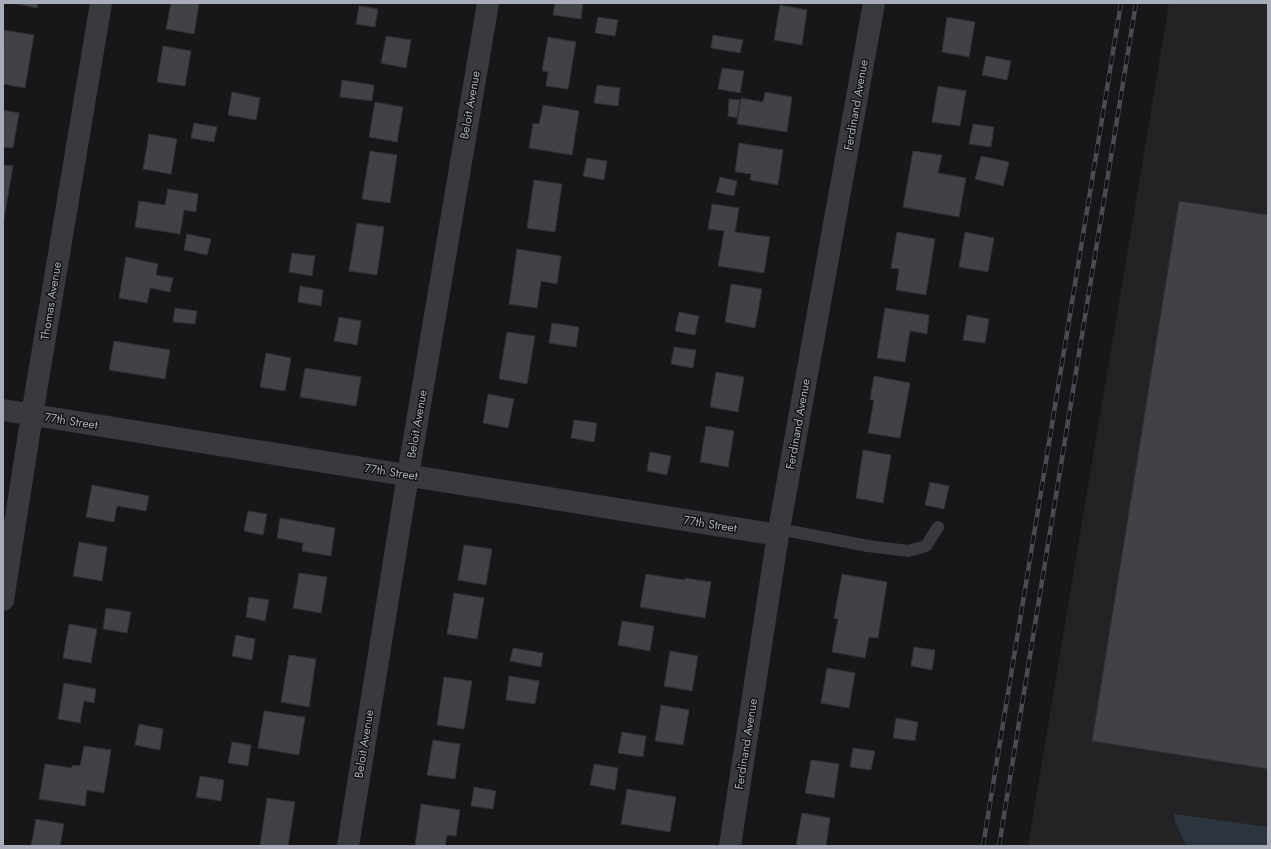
<svg xmlns="http://www.w3.org/2000/svg" width="1271" height="849" font-family="Jost,sans-serif">
<style>
.built{fill:#232326}
.water{fill:#2c353d}
.building{fill:#414246;stroke:#313135}
.lines{fill:none;stroke-linecap:round;stroke-linejoin:round}
.service{stroke:#393a40;stroke-width:12}
.minor{stroke:#393a40;stroke-width:22}
.rail-casing{stroke:#4a4c53;stroke-width:4.5}
.rail{stroke:#121214;stroke-width:3;stroke-dasharray:9;stroke-linecap:butt}
.labels{text-anchor:middle;dominant-baseline:central;stroke-width:3;stroke-linejoin:round;paint-order:stroke}
.street-label{font-size:12px;fill:#a8adb9;stroke:#121214}
</style>
<rect width="100%" height="100%" fill="#171719"/>
<path class="built" d="M1169,3H1268V846H1028Z"/>
<path class="water" d="M1174,814L1268,827V846H1187L1176,825Z"/>
<path class="building" d="M12,3H38L37,8Z
M171,3H199L194,34L166,29Z
M555,3H583L581,19L553,15Z
M780,5L807,10L802,45L774,40Z
M359,6L378,9L375,27L356,24Z
M598,17L618,20L615,36L595,33Z
M947,17L975,22L969,57L942,52Z
M4,30L34,35L25,88L3,84Z
M713,35L743,40L740,53L711,48Z
M386,36L411,40L406,68L381,63Z
M548,37L576,42L568,89L546,86L548,72L542,71Z
M163,46L191,51L185,86L157,82Z
M986,56L1011,61L1007,80L982,75Z
M722,68L744,71L740,93L718,89Z
M342,80L374,85L372,101L340,97Z
M597,85L620,88L618,106L594,103Z
M938,86L966,91L960,126L932,122Z
M232,92L260,98L256,120L228,115Z
M765,92L792,97L787,132L737,124L741,98L763,102Z
M729,99L740,100L737,118L728,116Z
M375,102L403,107L397,142L369,137Z
M543,105L579,111L572,155L529,148L533,123L539,124Z
M3,110L19,113L13,148L3,147Z
M194,123L217,127L214,142L191,138Z
M973,124L994,127L991,147L969,144Z
M149,134L177,139L171,174L143,169Z
M739,143L783,150L778,185L750,180L751,174L735,172Z
M370,151L397,155L390,203L362,199Z
M913,151L942,155L938,173L966,178L959,217L903,207Z
M981,156L1009,162L1003,186L975,179Z
M587,158L607,161L604,180L583,176Z
M3,165L13,166L4,219H3Z
M720,177L737,181L734,196L716,192Z
M534,180L562,184L555,232L527,228Z
M168,189L198,194L196,212L184,210L180,234L135,227L139,201L165,205Z
M1179,201L1268,215V769L1092,741Z
M712,204L739,208L735,232L770,237L764,273L718,266L724,231L708,229Z
M357,223L384,227L377,275L349,271Z
M897,232L935,239L926,295L896,290L899,269L891,268Z
M965,232L994,238L988,272L959,267Z
M187,234L211,239L207,255L184,250Z
M517,249L561,256L557,284L541,281L537,308L509,304Z
M292,253L315,256L312,276L289,272Z
M126,257L158,264L156,275L173,278L170,292L150,288L147,303L119,298Z
M731,284L762,289L755,328L725,322Z
M300,286L323,290L321,306L298,302Z
M175,308L197,311L195,324L173,322Z
M885,308L929,315L927,334L910,331L905,362L877,358Z
M679,312L699,316L695,335L675,331Z
M967,315L989,319L985,343L963,340Z
M339,317L361,321L357,345L334,341Z
M552,323L579,327L576,347L549,343Z
M507,332L535,336L527,384L499,379Z
M114,341L170,350L165,379L109,370Z
M674,347L696,350L693,368L671,364Z
M266,353L291,358L285,391L260,387Z
M305,368L361,377L356,406L300,397Z
M716,372L744,377L738,412L710,407Z
M874,376L910,383L900,438L868,433L874,400H870Z
M488,394L514,399L508,428L483,423Z
M574,420L597,423L594,442L571,438Z
M706,426L734,431L728,467L700,462Z
M863,450L891,455L883,503L856,498Z
M650,452L671,456L667,475L647,471Z
M930,482L949,486L944,509L925,505Z
M92,485L149,496L146,511L117,506L114,522L86,517Z
M248,511L267,514L263,535L244,531Z
M280,518L335,528L331,556L302,551L303,543L277,538Z
M79,542L107,547L102,581L73,576Z
M464,545L492,549L486,585L458,580Z
M299,573L327,577L321,613L293,608Z
M646,574L685,580V578L711,582L705,618L640,607Z
M842,574L887,582L878,638L869,637L865,658L832,652L838,619L834,618Z
M454,593L484,598L477,639L447,634Z
M249,597L269,600L265,621L246,617Z
M106,608L131,612L127,633L103,629Z
M622,621L654,626L650,651L618,645Z
M69,624L97,629L91,663L63,658Z
M236,635L255,639L252,660L232,656Z
M914,647L935,650L932,670L911,666Z
M513,648L543,653L541,667L510,661Z
M670,651L698,656L692,691L664,686Z
M289,655L316,659L309,707L281,702Z
M827,668L855,673L849,708L821,703Z
M509,676L539,681L535,704L506,700Z
M444,677L472,681L464,729L437,725Z
M64,683L96,689L94,703L84,701L80,723L58,719Z
M661,705L689,710L683,745L655,741Z
M264,711L305,717L299,755L258,748Z
M896,718L918,722L915,741L893,738Z
M139,724L163,729L160,750L135,745Z
M622,732L646,736L643,757L618,753Z
M433,740L460,744L455,779L427,775Z
M232,742L251,745L248,766L228,763Z
M84,746L111,750L104,793L87,790L85,806L39,799L45,764L72,768V765L80,766Z
M853,748L875,751L871,770L850,767Z
M811,760L839,764L834,798L805,793Z
M594,764L618,768L615,790L590,785Z
M200,776L224,780L221,801L196,797Z
M474,787L496,791L493,809L471,806Z
M627,789L676,797L670,832L621,824Z
M267,798L295,802L288,846H260Z
M421,804L460,810L456,836L447,835L445,846H415Z
M802,813L830,818L826,846H796Z
M36,819L64,824L60,846H31Z"/>
<g class="lines">
<path class="service" d="M779,529L868,546L908,551L926,546L938,527"/>
<path class="minor" d="M3,410L778,535
M3,600L32,415L101,3
M348,846L408,475L488,3
M730,846L778,535L874,3"/>
<g class="rail-casing">
<path id="rail" d="M983,846L1121,3
M999,846L1136,3"/>
</g>
<use href="#rail" class="rail"/>
</g>
<g class="labels">
<g class="street-label">
<text transform="translate(470 105) rotate(-80)">Beloit Avenue</text>
<text transform="translate(856 105) rotate(-80)">Ferdinand Avenue</text>
<text transform="translate(51 301) rotate(-81)">Thomas Avenue</text>
<text transform="translate(71 421) rotate(9)">77th Street</text>
<text transform="translate(417 424) rotate(-80)">Beloit Avenue</text>
<text transform="translate(798 424) rotate(-80)">Ferdinand Avenue</text>
<text transform="translate(391 472) rotate(9)">77th Street</text>
<text transform="translate(710 524) rotate(9)">77th Street</text>
<text transform="translate(364 744) rotate(-81)">Beloit Avenue</text>
<text transform="translate(746 744) rotate(-81)">Ferdinand Avenue</text>
</g>
</g>
<rect width="1271" height="849" fill="none" stroke="#a8adb9" stroke-width="8"/>
</svg>
